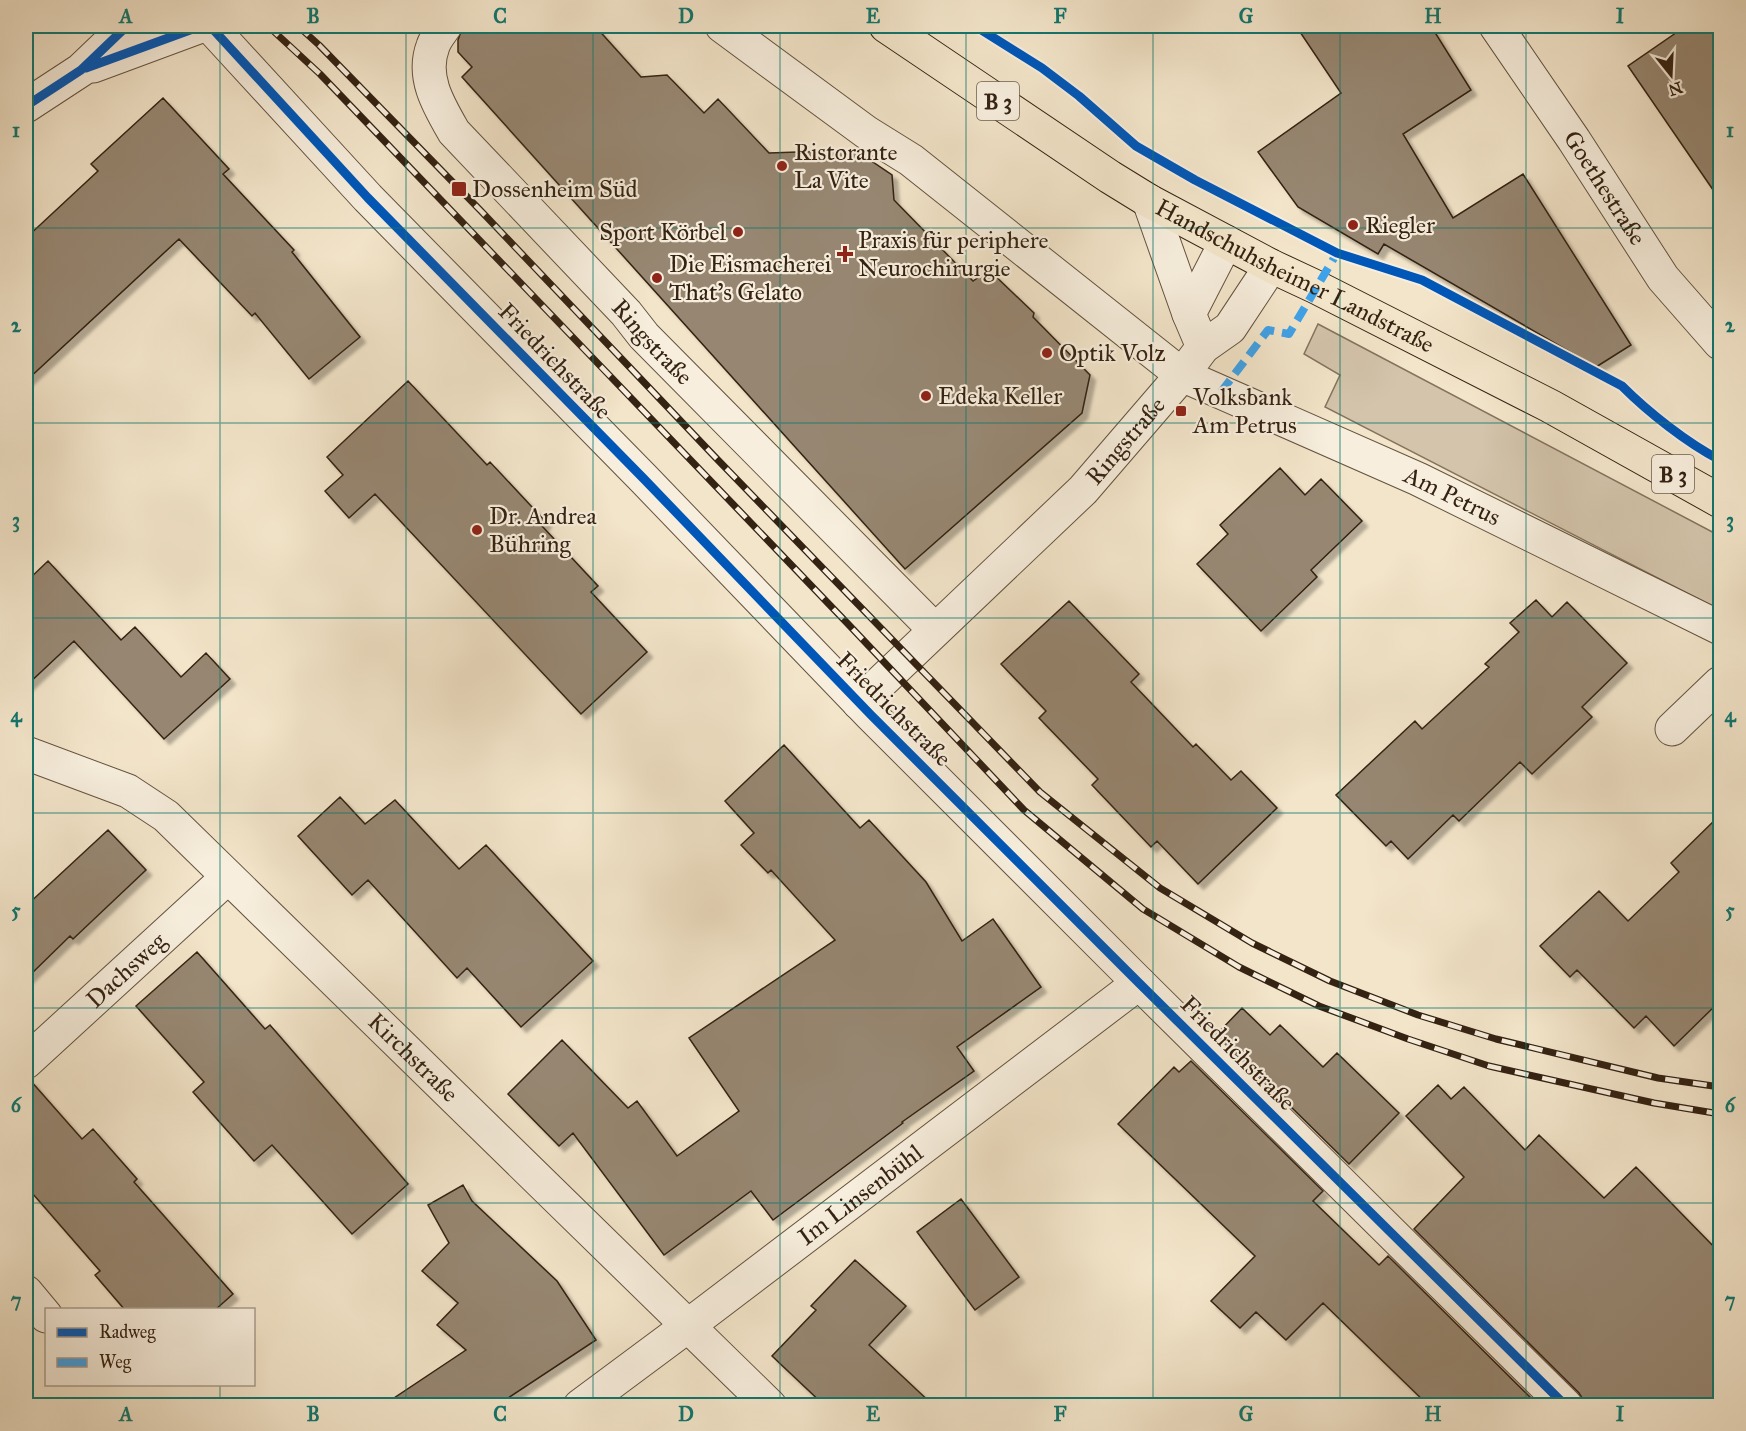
<svg xmlns="http://www.w3.org/2000/svg" width="1746" height="1431" font-family="'IM FELL Great Primer',serif">
<style>
.green{fill:#d3c4ab;stroke:#84735e;stroke-width:1.5}
.building{fill:#978772;stroke:#342212;stroke-width:1.5;filter:url(#shadow)}
.lines{fill:none;stroke-linecap:round;stroke-linejoin:round}
.minor-casing{stroke:#645340;stroke-width:35}
.major-casing{stroke:#342212;stroke-width:35}
.minor{stroke:#f7eedd;stroke-width:33}
.major{stroke:#f3e5ca;stroke-width:33}
.rail-casing{stroke:#342212;stroke-width:7}
.rail{stroke:#f7eedd;stroke-width:4.5;stroke-dasharray:14;stroke-linecap:butt}
.quiet{stroke:#3ea2ea;stroke-width:8;stroke-dasharray:15 8;stroke-linecap:butt}
.cycleway-casing{stroke:#f7eedd;stroke-width:13}
.cycleway{stroke:#0057b8;stroke-width:9}
.grid{fill:none;stroke:#0f766e;stroke-width:1.5;stroke-opacity:0.55}
.poi-dot{fill:#8f2418;stroke:#f7eedd;stroke-width:2}
.labels{text-anchor:middle;dominant-baseline:central;stroke-width:4.5;stroke-linejoin:round;paint-order:stroke}
.shield{fill:#f7eedd;stroke:#6e5f4f;stroke-width:1.5}
.shield-label{font-size:22px;font-weight:bold;fill:#342212}
.poi-label{font-size:24px;fill:#342212;stroke:#f7eedd;text-anchor:start}
.street-label{font-size:24px;fill:#342212;stroke:#f7eedd}
.neatline{fill:none;stroke:#0f766e;stroke-width:2}
.grid-label{font-size:20px;text-anchor:middle;font-weight:bold;fill:#0f766e}
</style>
<defs>
<filter id="shadow"><feDropShadow dx="5.5" dy="5.5" stdDeviation="1.5" flood-color="#0004"/></filter>
</defs>
<rect width="100%" height="100%" fill="#f3e5ca"/>
<filter id="stains"><feTurbulence type="fractalNoise" baseFrequency=".00333" numOctaves="4"/><feColorMatrix values="0 0 0 0 .2 0 0 0 0 .09 0 0 0 0 .02 0 0 0 .5 -.17"/></filter>
<radialGradient id="worn" r=".72"><stop offset=".6" stop-color="#630" stop-opacity="0"/><stop offset="1" stop-color="#630" stop-opacity=".3"/></radialGradient>
<path class="green" d="M1318,324L1720,536V610L1325,407L1340,375L1304,354Z"/>
<path class="building" d="M463,26H595L641,77L667,75L704,113L718,99L769,153L855,150L892,175L894,200L973,281L989,270L1034,313L1033,317L1090,375L1082,413L905,569L462,77L472,67L458,52V40Z
M1296,26H1431L1471,90L1403,134L1453,218L1523,174L1631,345L1596,367L1384,244L1378,254L1298,207L1258,152L1341,93Z
M1686,26H1720V200L1628,66Z
M163,98L229,169L223,174L294,250L292,252L360,337L309,379L255,313L252,316L179,239L26,381V238L98,171L91,164Z
M408,381L487,465L490,462L546,522L542,526L598,586L591,592L647,652L581,714L375,494L349,518L325,491L343,475L327,457Z
M1280,468L1305,495L1321,479L1362,521L1311,570L1317,577L1261,631L1197,564L1228,534L1220,525Z
M48,561L121,640L135,627L181,677L206,653L230,679L164,739L74,641L26,686V582Z
M1536,600L1552,617L1567,602L1627,663L1582,707L1592,717L1532,774L1520,762L1459,821L1453,815L1408,859L1391,841L1386,846L1336,795L1415,721L1422,729L1489,667L1485,664L1519,632L1510,623Z
M1069,601L1139,674L1131,682L1193,747L1196,744L1231,780L1241,771L1277,808L1198,884L1157,841L1151,847L1092,785L1098,779L1039,718L1046,711L1001,664Z
M784,745L860,828L869,820L926,882L962,941L993,919L1041,987L957,1047L974,1071L902,1122L903,1123L773,1220L751,1191L664,1255L573,1133L559,1146L508,1094L562,1040L628,1108L637,1101L677,1156L739,1111L689,1038L835,940L771,870L768,873L741,845L754,833L725,801Z
M340,797L365,824L395,800L459,869L486,845L593,961L521,1027L467,968L457,978L368,880L352,895L298,836Z
M1720,815V1001L1674,1046L1646,1016L1634,1028L1577,970L1570,977L1540,946L1599,891L1628,921L1679,872L1671,863Z
M108,830L146,870L73,939L70,936L26,979V906Z
M197,952L265,1029L270,1025L408,1184L352,1234L272,1145L254,1161L193,1092L204,1082L136,1006Z
M1242,1008L1270,1035L1280,1025L1323,1067L1337,1053L1399,1113L1349,1164L1217,1034Z
M1191,1061L1323,1191L1313,1201L1379,1265L1388,1256L1539,1406H1429L1323,1303L1286,1340L1256,1312L1240,1328L1211,1301L1255,1256L1118,1124L1174,1067L1179,1072Z
M26,1080H30L82,1139L93,1129L137,1179L134,1182L233,1294L215,1310H125L95,1275L100,1271L26,1186Z
M1438,1085L1451,1099L1464,1087L1525,1150L1539,1135L1604,1198L1636,1167L1720,1253V1406H1584V1401L1579,1393L1414,1229L1464,1177L1406,1116Z
M463,1185L472,1201L557,1281L596,1340L496,1406H382L466,1350L437,1325L458,1303L422,1271L449,1243L428,1205Z
M961,1199L1019,1277L975,1310L917,1232Z
M855,1260L906,1306L869,1345L934,1406H825L772,1356L816,1310L811,1306Z"/>
<g class="lines">
<g class="minor-casing">
<g id="minor">
<path d="M210,26L368,198L644,479L871,715L1139,983L1566,1406"/>
<path id="s1" d="M445,26C441,32 435,39 433,46C421,77 439,106 454,132L626,313L644,336L935,630"/>
<path id="s2" d="M722,26L866,132L911,160L1182,375L1418,479L1720,628"/>
<path id="s3" d="M1496,26L1574,140L1663,278L1720,343"/>
<path d="M93,66L201,26"/>
<path d="M26,106L81,70L127,26"/>
<path d="M1149,201L1189,314L1203,347"/>
<path d="M1189,314L1226,242"/>
<path id="s4" d="M859,703L1083,490L1182,375L1203,347L1230,328L1271,266"/>
<path d="M1672,729L1720,683"/>
<path id="s5" d="M26,753L128,791L166,816L770,1406"/>
<path id="s6" d="M26,1062L228,877"/>
<path d="M26,1292L46,1316"/>
<path id="s7" d="M580,1406L689,1325L1139,983"/>
</g>
</g>
<g class="major-casing">
<g id="major">
<path id="s8" d="M886,26L1110,177L1149,201L1271,266L1316,287L1550,406L1720,501"/>
</g>
</g>
<use href="#minor" class="minor"/>
<use href="#major" class="major"/>
<g class="rail-casing">
<path id="rail" d="M268,26L320,74L849,625L1024,810L1143,909L1239,967L1319,1006L1408,1039L1489,1066L1654,1103L1720,1114
M298,26L319,45L481,211L716,458L1040,792L1160,888L1252,943L1330,981L1418,1015L1496,1039L1658,1078L1720,1087"/>
</g>
<use href="#rail" class="rail"/>
<path class="quiet" d="M1221,392L1268,330L1289,334L1337,253"/>
<g class="cycleway-casing">
<path id="cycleway" d="M210,26L368,198L644,479L871,715L1139,983L1566,1406
M975,26L1042,68L1079,96L1136,146L1195,180L1337,253L1422,280L1622,386C1648,412 1687,443 1720,460
M86,68L201,26
M26,106L81,70L127,26"/>
</g>
<use href="#cycleway" class="cycleway"/>
</g>
<path class="grid" d="M220,26V1310M406,26V1406M593,26V1406M780,26V1406M966,26V1406M1153,26V1406M1340,26V1406M1526,26V1406M26,228H1720M26,423H1720M26,618H1720M26,813H1720M26,1008H1720M26,1203H1720M220,1384V1406"/>
<g class="poi-dot">
<circle cx="782" cy="166" r="6"/>
<rect x="451" y="181" width="16" height="16" rx="3"/>
<circle cx="1353" cy="225" r="6"/>
<circle cx="738" cy="232" r="6"/>
<path d="M842 245h6v6h6v6h-6v6h-6v-6h-6v-6h6z"/>
<circle cx="657" cy="278" r="6"/>
<circle cx="1047" cy="353" r="6"/>
<circle cx="926" cy="396" r="6"/>
<rect x="1175" y="405" width="12" height="12" rx="3"/>
<circle cx="477" cy="530" r="6"/>
</g>
<g class="labels">
<g class="shield">
<rect x="977" y="82" width="42" height="38" rx="4.5"/>
<rect x="1652" y="455" width="42" height="38" rx="4.5"/>
</g>
<g class="shield-label">
<text x="998" y="101">B 3</text>
<text x="1673" y="474">B 3</text>
</g>
<g class="poi-label">
<text x="794" y="152">Ristorante<tspan x="794" dy="28">La Vite</tspan></text>
<text x="472" y="189">Dossenheim Süd</text>
<text x="1365" y="225">Riegler</text>
<text x="726" y="232" text-anchor="end">Sport Körbel</text>
<text x="858" y="240">Praxis für periphere<tspan x="858" dy="28">Neurochirurgie</tspan></text>
<text x="669" y="264">Die Eismacherei<tspan x="669" dy="28">That's Gelato</tspan></text>
<text x="1059" y="353">Optik Volz</text>
<text x="938" y="396">Edeka Keller</text>
<text x="1193" y="397">Volksbank<tspan x="1193" dy="28">Am Petrus</tspan></text>
<text x="489" y="516">Dr. Andrea<tspan x="489" dy="28">Bühring</tspan></text>
</g>
<g class="street-label">
<text stroke="none"><textPath href="#s3" startOffset="195">Goethestraße</textPath></text>
<text stroke="none"><textPath href="#s8" startOffset="480">Handschuhsheimer Landstraße</textPath></text>
<text stroke="none"><textPath href="#s1" startOffset="404">Ringstraße</textPath></text>
<text transform="translate(555 361) rotate(46)">Friedrichstraße</text>
<text stroke="none"><textPath href="#s4" startOffset="374">Ringstraße</textPath></text>
<text stroke="none"><textPath href="#s2" startOffset="874">Am Petrus</textPath></text>
<text transform="translate(894 709) rotate(45)">Friedrichstraße</text>
<text stroke="none"><textPath href="#s6" startOffset="136">Dachsweg</textPath></text>
<text transform="translate(1238 1053) rotate(45)">Friedrichstraße</text>
<text stroke="none"><textPath href="#s5" startOffset="500">Kirchstraße</textPath></text>
<text stroke="none"><textPath href="#s7" startOffset="351">Im Linsenbühl</textPath></text>
</g>
</g>
<rect width="1746" height="1431" fill="none" stroke="#f3e5ca" stroke-width="66"/>
<rect x="45" y="1308" width="210" height="78" fill="#f7eedd" stroke="#a99c8c" stroke-width="1.5"/>
<rect x="57" y="1328" width="30" height="9" fill="#0057b8" stroke="#a99c8c" stroke-width="1.5"/>
<text x="99" y="1338" font-size="18" fill="#342212">Radweg</text>
<rect x="57" y="1358" width="30" height="9" fill="#3ea2ea" stroke="#a99c8c" stroke-width="1.5"/>
<text x="99" y="1368" font-size="18" fill="#342212">Weg</text>
<g transform="translate(1671 75) rotate(162)" stroke="#f7eedd" stroke-width="4.5" paint-order="stroke">
<path d="M0-4.5L10 22L0 15L-10 22Z" fill="#342212"/>
<text y="-9" font-size="16" font-weight="bold" text-anchor="middle" fill="#342212">N</text>
</g>
<rect x="33" y="33" width="1680" height="1365" class="neatline"/>
<g class="grid-label">
<text x="126" y="23">A</text>
<text x="313" y="23">B</text>
<text x="500" y="23">C</text>
<text x="686" y="23">D</text>
<text x="873" y="23">E</text>
<text x="1060" y="23">F</text>
<text x="1246" y="23">G</text>
<text x="1433" y="23">H</text>
<text x="1620" y="23">I</text>
<text x="16" y="137">1</text>
<text x="1730" y="137">1</text>
<text x="16" y="332">2</text>
<text x="1730" y="332">2</text>
<text x="16" y="527">3</text>
<text x="1730" y="527">3</text>
<text x="16" y="722">4</text>
<text x="1730" y="722">4</text>
<text x="16" y="917">5</text>
<text x="1730" y="917">5</text>
<text x="16" y="1112">6</text>
<text x="1730" y="1112">6</text>
<text x="16" y="1307">7</text>
<text x="1730" y="1307">7</text>
<text x="126" y="1421">A</text>
<text x="313" y="1421">B</text>
<text x="500" y="1421">C</text>
<text x="686" y="1421">D</text>
<text x="873" y="1421">E</text>
<text x="1060" y="1421">F</text>
<text x="1246" y="1421">G</text>
<text x="1433" y="1421">H</text>
<text x="1620" y="1421">I</text>
</g>
<rect width="100%" height="100%" filter="url(#stains)"/>
<rect width="100%" height="100%" fill="url(#worn)"/>
</svg>
